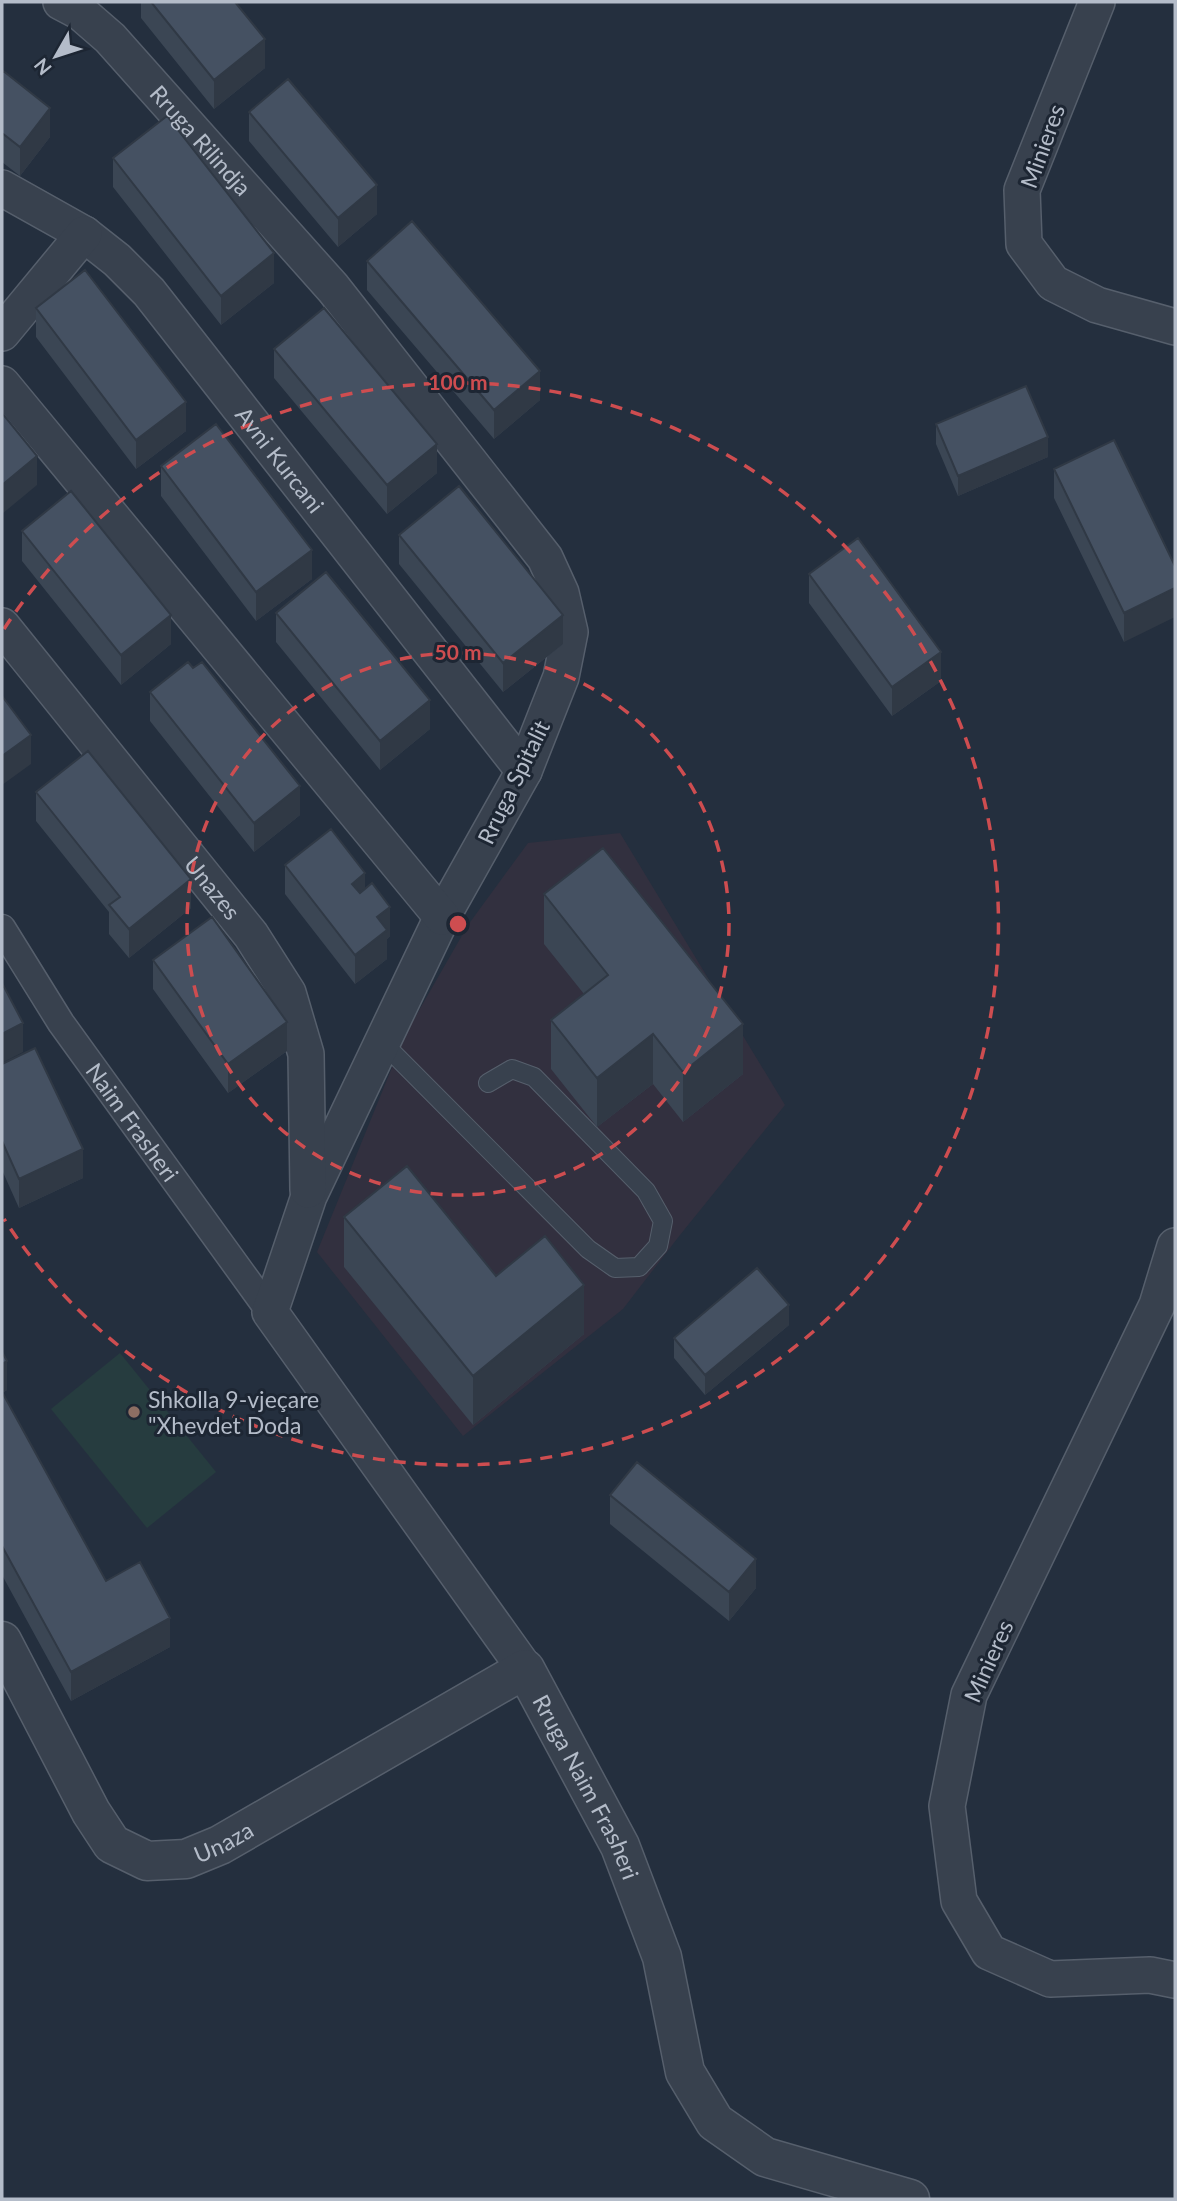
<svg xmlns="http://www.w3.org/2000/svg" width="1177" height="2201" font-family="Lato,sans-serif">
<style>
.medical{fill:#32303f}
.green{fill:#263c3f}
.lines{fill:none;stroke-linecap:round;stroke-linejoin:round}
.service-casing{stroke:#565f6c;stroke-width:20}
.pedestrian-casing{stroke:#565f6c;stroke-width:29}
.minor-casing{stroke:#565f6c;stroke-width:38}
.tertiary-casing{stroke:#565f6c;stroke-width:41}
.service{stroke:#38414e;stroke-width:18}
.pedestrian{stroke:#38414e;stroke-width:26}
.minor{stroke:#38414e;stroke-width:35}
.tertiary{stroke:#38414e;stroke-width:38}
.wall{fill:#3b4654}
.shaded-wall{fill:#303945}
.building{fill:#455162;stroke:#303945;stroke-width:2}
.ring{fill:none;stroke:#ce4d50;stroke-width:3.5;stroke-dasharray:12 9}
.education-dot{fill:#8d6e63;stroke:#1d2633;stroke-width:2.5}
.labels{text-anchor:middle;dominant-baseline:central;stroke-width:6;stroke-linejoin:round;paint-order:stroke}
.street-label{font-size:23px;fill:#b4bcc9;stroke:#1d2633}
.poi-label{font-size:23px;fill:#b4bcc9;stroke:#1d2633;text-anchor:start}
.centre{fill:#ce4d50;stroke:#1d2633;stroke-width:3.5}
.ring-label{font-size:21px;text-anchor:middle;font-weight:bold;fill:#ce4d50;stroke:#1d2633;stroke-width:6;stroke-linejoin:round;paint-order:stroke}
</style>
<rect width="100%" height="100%" fill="#242f3e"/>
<path class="medical" d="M620,833L785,1105L680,1235L623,1309L463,1436L317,1252L406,1033L468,925L528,843Z"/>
<path class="green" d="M120,1353L216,1472L147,1528L51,1409Z"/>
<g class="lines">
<g class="service-casing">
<path id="service" d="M382,1042L588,1249L615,1268L639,1267L658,1246L663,1221L646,1191L534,1077L512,1069L488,1083"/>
</g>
<g class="pedestrian-casing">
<g id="pedestrian">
<path id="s1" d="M2,928L61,1023L270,1312"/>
</g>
</g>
<g class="minor-casing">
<g id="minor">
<path id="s2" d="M61,2L80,12L110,38L333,288L545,558L561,593L570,632L561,677L524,771L442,917L309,1196L270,1312L525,1669"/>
<path d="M1097,2L1022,190L1024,244L1053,283L1097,305L1175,327"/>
<path id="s3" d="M2,188L84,234L117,260L149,292L524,771"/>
<path d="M2,333L84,234"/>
<path d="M2,384L442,917"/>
<path id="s4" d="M2,626L251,935L288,993L306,1054L308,1190"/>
<path d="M1175,1246L1157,1305L969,1695L947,1806L959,1901L989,1952L1050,1979L1150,1975L1175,1980"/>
</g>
</g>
<g class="tertiary-casing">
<g id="tertiary">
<path id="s5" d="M2,1641L91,1812L112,1844L147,1861L186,1859L220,1845L525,1669L620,1846L662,1957L685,2072L715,2122L765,2157L910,2199"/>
</g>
</g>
<use href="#service" class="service"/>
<use href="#pedestrian" class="pedestrian"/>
<use href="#minor" class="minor"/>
<use href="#tertiary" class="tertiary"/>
</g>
<path class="wall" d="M141,2H235L265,68L214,109L141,18Z
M2,70L50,137L20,176L2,162Z
M249,112L377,214L338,247L249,141Z
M113,158L274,283L221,325L113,187Z
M367,261L540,400L494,439L367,290Z
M36,308L186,431L136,469L36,337Z
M274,349L437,473L387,514L274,378Z
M936,424L1048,457L958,496L936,444Z
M161,466L312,579L256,621L161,496Z
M1054,469L1175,566L1124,642L1054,498Z
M22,531L171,644L121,685L22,561Z
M399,535L563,644L503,692L399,564Z
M809,574L941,681L892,716L809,603Z
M276,613L430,729L380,770L276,642Z
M150,692L300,815L254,852L150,721Z
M36,792L191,908L129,958L109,934V912L36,821Z
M285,865L365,889L390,936L387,939V959L355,984L285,894Z
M544,894L743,1074L683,1122L653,1084L597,1127L551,1069V1020L584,994L544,944Z
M153,960L287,1051L228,1093L153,989Z
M2,1064L83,1178L19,1208L2,1170Z
M344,1217L496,1276L584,1334L473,1425L344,1267Z
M789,1325L705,1395L674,1358V1338Z
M2,1352L7,1390L2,1393L106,1581L170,1647L71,1701L2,1575Z
M610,1495L756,1588L729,1621L610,1524Z"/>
<path class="shaded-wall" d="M265,39V68L214,109V80Z
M50,108V137L20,176V147Z
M377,185V214L338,247V218Z
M274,253V283L221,325V296Z
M540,371V400L494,439V410Z
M186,402V431L136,469V440Z
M1048,437V457L958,496V476Z
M437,444V473L387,514V485Z
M37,456V485L2,514V485Z
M312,550V579L256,621V592Z
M1175,588V617L1124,642V613Z
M171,615V644L121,685V655Z
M563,615V644L503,692V663Z
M941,652V681L892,716V687Z
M430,700V729L380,770V741Z
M31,735V764L2,785V756Z
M300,786V815L254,852V823Z
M365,873V902L352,884Z
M191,879V908L129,958V929Z
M390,907V936L387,939V959L355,984V955L377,917Z
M287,1022V1051L228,1093V1064Z
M23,1023V1052L2,1063V1034Z
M743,1024V1074L683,1122V1072Z
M653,1034V1084L597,1127V1078Z
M83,1149V1178L19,1208V1179Z
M584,1285V1334L473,1425V1376Z
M789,1305V1325L705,1395V1375Z
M7,1361V1390L2,1393V1364Z
M756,1559V1588L729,1621V1592Z
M170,1618V1647L71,1701V1672Z"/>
<path class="building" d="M151,2H235L265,39L214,80Z
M2,70L50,108L20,147L2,133Z
M288,79L377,185L338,218L249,112Z
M167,116L274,253L221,296L113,158Z
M412,221L540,371L494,410L367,261Z
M85,270L186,402L136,440L36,308Z
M324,308L437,444L387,485L274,349Z
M1026,386L1048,437L958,476L936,424Z
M2,413L37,456L2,485Z
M216,424L312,550L256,592L161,466Z
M1114,440L1175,566V588L1124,613L1054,469Z
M459,486L563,615L503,663L399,535Z
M71,491L171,615L121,655L22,531Z
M858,538L941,652L892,687L809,574Z
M326,572L430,700L380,741L276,613Z
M188,662L193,668L202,662L300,786L254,823L150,692Z
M2,696L31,735L2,756Z
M88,751L191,879L129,929L109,905L120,897L36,792Z
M331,829L365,873L352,884L360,893L372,883L390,907L377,917L387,930L355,955L285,865Z
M603,848L743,1024L683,1072L653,1034L597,1078L551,1020L608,975L544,894Z
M212,917L287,1022L228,1064L153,960Z
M2,983L23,1023L2,1034Z
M35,1048L83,1149L19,1179L2,1141V1064Z
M407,1166L496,1276L545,1236L584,1285L473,1376L344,1217Z
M757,1268L789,1305L705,1375L674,1338Z
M2,1352L7,1361L2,1364Z
M2,1392L106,1581L140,1562L170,1618L71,1672L2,1546Z
M637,1462L756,1559L729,1592L610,1495Z"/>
<g class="ring">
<circle cx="458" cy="924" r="271"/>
<path d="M4 629A541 541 0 1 1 4 1219"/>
</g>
<circle class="education-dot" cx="134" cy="1412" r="7"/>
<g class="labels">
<g class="street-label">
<text stroke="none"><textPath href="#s2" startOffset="198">Rruga Rilindja</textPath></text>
<text transform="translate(1042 146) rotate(-70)">Minieres</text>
<text stroke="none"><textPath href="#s3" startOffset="394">Avni Kurcani</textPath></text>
<text transform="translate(513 782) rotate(-64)">Rruga Spitalit</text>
<text stroke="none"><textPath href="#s4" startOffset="336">Unazes</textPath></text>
<text stroke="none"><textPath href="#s1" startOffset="234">Naim Frasheri</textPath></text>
<text transform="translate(988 1661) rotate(-66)">Minieres</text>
<text stroke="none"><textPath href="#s5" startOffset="831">Rruga Naim Frasheri</textPath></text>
<text stroke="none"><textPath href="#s5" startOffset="350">Unaza</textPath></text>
</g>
<g class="poi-label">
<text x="148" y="1399">Shkolla 9-vjeçare<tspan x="148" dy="26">"Xhevdet Doda</tspan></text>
</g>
</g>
<circle cx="458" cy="924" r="10" class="centre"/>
<g class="ring-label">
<text x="458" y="390">100 m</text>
<text x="458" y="660">50 m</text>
</g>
<rect width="1177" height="2201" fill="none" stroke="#b4bcc9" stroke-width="7"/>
<g transform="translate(56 56) rotate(231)" stroke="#1d2633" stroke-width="5" paint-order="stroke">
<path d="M0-5L12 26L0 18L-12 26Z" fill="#b4bcc9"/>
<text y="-10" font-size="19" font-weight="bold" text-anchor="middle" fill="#b4bcc9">N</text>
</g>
</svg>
